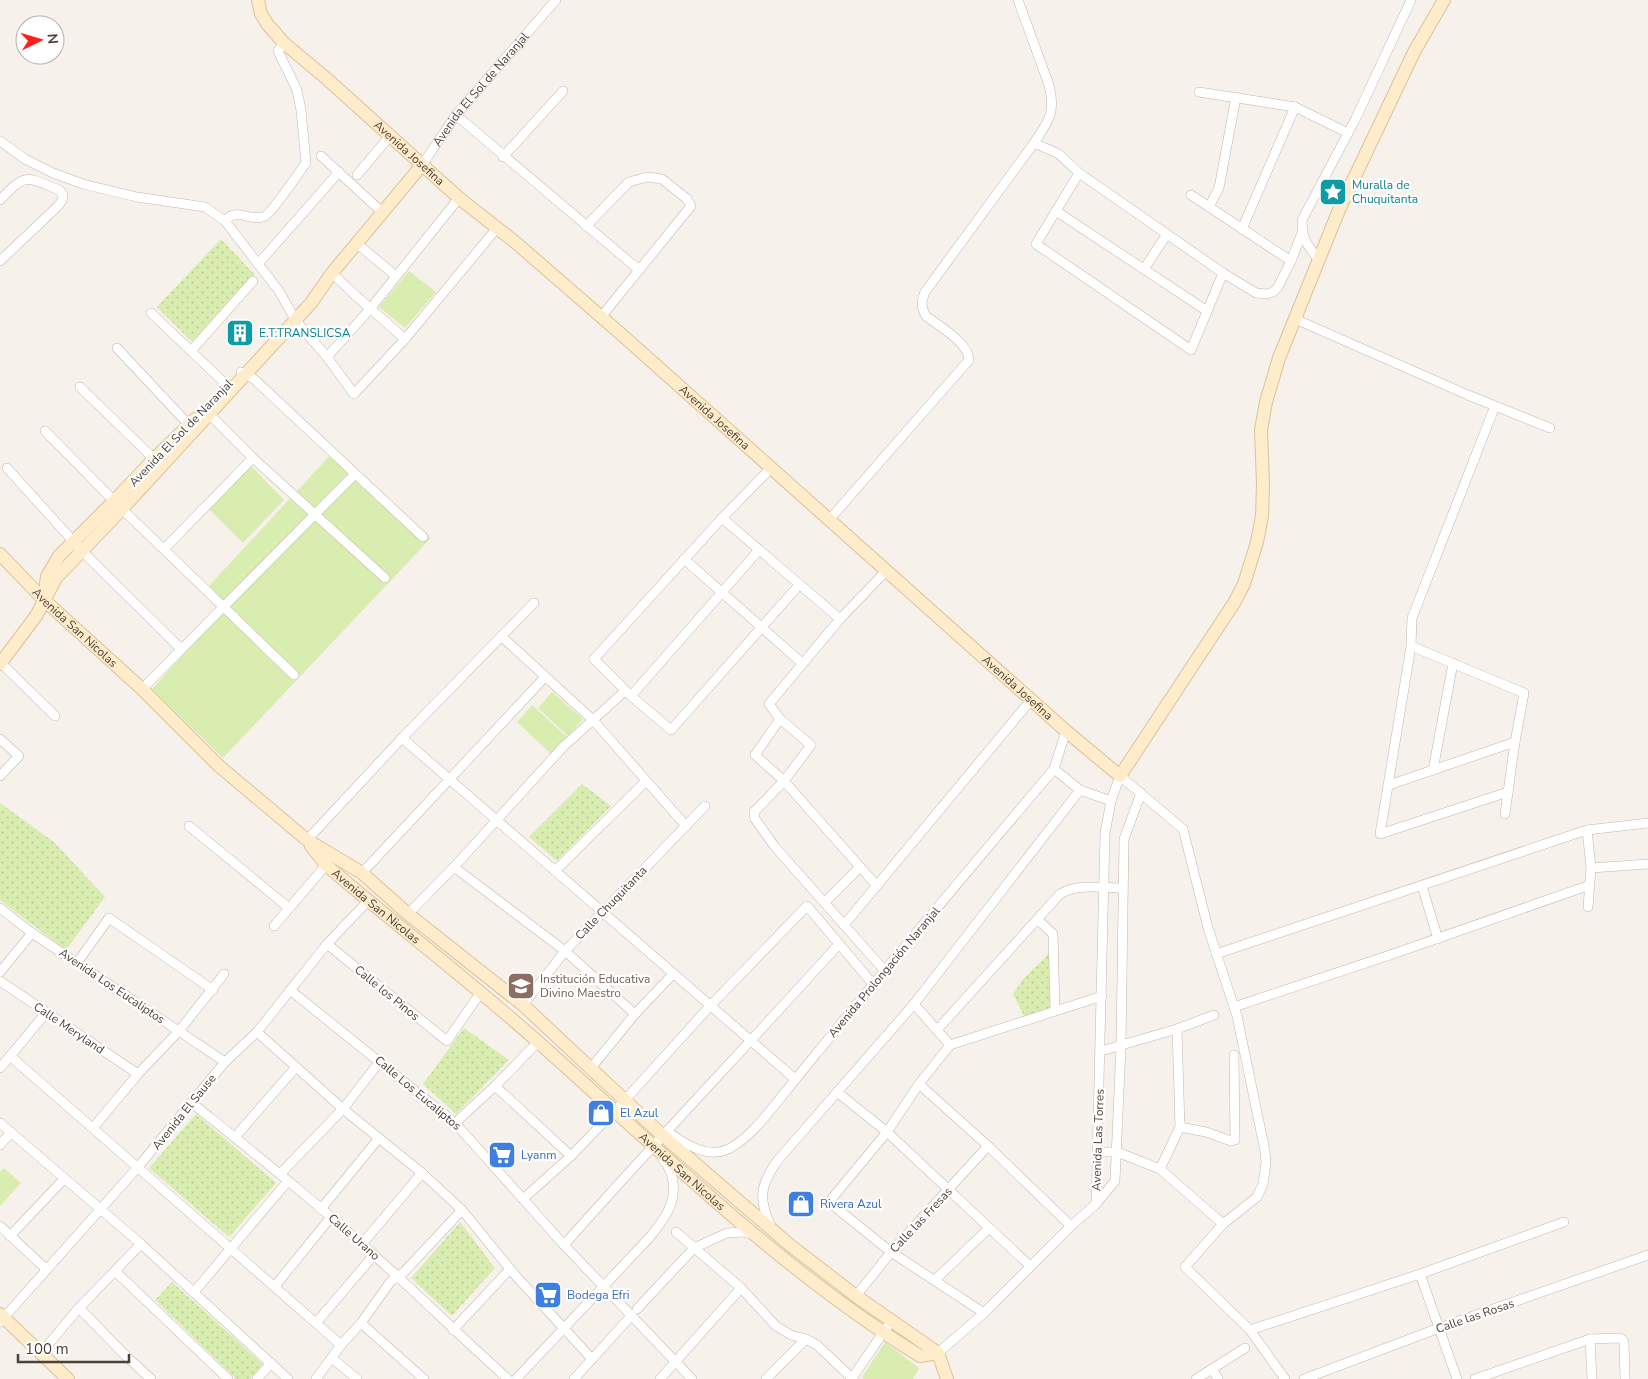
<svg xmlns="http://www.w3.org/2000/svg" width="1648" height="1379" font-family="'Nunito Sans',sans-serif">
<style>
.green{fill:#d9edb1}
.park{fill:url(#park-dots)}
.lines{fill:none;stroke-linecap:round;stroke-linejoin:round}
.street-casing{stroke:#c3b8ac;stroke-width:10}
.secondary-casing{stroke:#dcc299;stroke-width:14}
.street{stroke:#fff;stroke-width:9}
.secondary{stroke:#ffeccb;stroke-width:12}
.labels{text-anchor:middle;dominant-baseline:central;stroke-width:4.5;stroke-linejoin:round;paint-order:stroke}
.street-label{font-size:12px;fill:#4b4137;stroke:#fff}
.culture-label{font-size:12px;fill:#0d838f;stroke:#fff;text-anchor:start}
.education-label{font-size:12px;fill:#785e54;stroke:#fff;text-anchor:start}
.shop-label{font-size:12px;fill:#366cbe;stroke:#fff;text-anchor:start}
</style>
<defs>
<pattern id="park-dots" width="8" height="8" patternUnits="userSpaceOnUse" patternTransform="scale(1.25)"><rect width="8" height="8" fill="#d9edb1"/><path d="M2 2h.1M6 6h.1" fill="none" stroke="#bccc99" stroke-width="1.8" stroke-linecap="round"/></pattern>
</defs>
<rect width="100%" height="100%" fill="#f6f1ea"/>
<path class="green" d="M409,271L436,292L405,328L379,307Z
M335,450L431,538L223,758L152,689L225,608L207,588Z
M251,466L284,500L243,543L208,508Z
M552,692L583,719L568,736L538,708Z
M532,705L567,737L551,754L517,722Z
M4,1168L21,1183L0,1206V1172Z
M885,1342L919,1368L913,1379H864L862,1377Z"/>
<path class="park" d="M221,239L255,275L192,342L157,307Z
M582,784L611,806L557,861L529,837Z
M0,803L54,842L105,897L66,950L0,900Z
M1052,951V1008L1024,1016L1013,994L1024,978Z
M464,1028L509,1060L456,1114L423,1084Z
M196,1114L276,1183L229,1237L149,1168Z
M460,1222L495,1268L452,1316L411,1278Z
M172,1282L263,1364L250,1379H236L155,1300Z"/>
<g class="lines">
<g class="street-casing">
<g id="street">
<path d="M1199,92L1295,107L1348,133"/>
<path d="M456,115L639,270"/>
<path d="M0,141L25,159L53,173L83,184L137,197L205,207L225,221L279,291L296,321L327,357L354,394L405,339L497,228"/>
<path d="M1034,143L1059,154L1079,173L1223,273L1256,293L1266,294L1273,292L1278,287L1291,261L1302,233"/>
<path d="M321,156L382,212"/>
<path d="M503,157L563,91"/>
<path id="s1" d="M422,165L456,115L556,0"/>
<path d="M1079,173L1036,244L1191,350L1223,273"/>
<path d="M357,175L389,137"/>
<path d="M1191,195L1291,261"/>
<path d="M0,200C26,173 25,176 59,190C66,195 62,202 57,207L0,261"/>
<path d="M1209,207L1219,188L1236,97"/>
<path d="M1056,211L1207,311"/>
<path d="M225,221C237,206 250,223 265,216C274,211 298,173 306,163L301,110L297,90L278,51L284,43"/>
<path d="M586,226L629,182L647,177L662,179L687,199L691,206L601,317"/>
<path d="M1242,229L1295,107"/>
<path d="M356,243L396,276"/>
<path d="M1318,259C1307,245 1302,239 1302,220L1356,118L1411,0"/>
<path d="M258,264L339,172"/>
<path d="M1144,269L1167,234"/>
<path d="M332,273L355,295L405,339"/>
<path d="M151,313L232,390"/>
<path d="M1295,319L1468,395L1550,428"/>
<path d="M117,348L189,425"/>
<path d="M191,351L253,281"/>
<path d="M327,357L370,309L459,198"/>
<path d="M241,372L254,379L423,537"/>
<path d="M80,387L154,459"/>
<path d="M1495,406L1412,618L1411,646L1380,834L1508,792"/>
<path d="M206,411L253,458L385,578"/>
<path d="M45,431L122,509L294,675"/>
<path d="M7,468L82,551L181,649"/>
<path d="M771,468L722,518L594,659L631,696L671,730L799,585"/>
<path d="M722,518L840,619"/>
<path d="M829,520L969,360C969,343 939,326 926,316C921,307 921,302 925,292L1034,143C1049,121 1056,112 1049,85L1018,0"/>
<path d="M164,549L253,458"/>
<path d="M684,559L802,663"/>
<path d="M501,636L593,720L686,826"/>
<path d="M1411,646L1524,693L1515,742L1505,814"/>
<path d="M0,662L55,716"/>
<path d="M142,689L355,474"/>
<path d="M631,696L759,550"/>
<path d="M780,719L755,755L784,781L754,812L755,819L775,847L884,970"/>
<path d="M402,738L795,1079"/>
<path d="M0,739L19,756L0,776"/>
<path d="M1054,769L1080,790L1111,801"/>
<path d="M1433,770L1453,663"/>
<path d="M1389,785L1515,742"/>
<path d="M189,826L289,908"/>
<path d="M1587,830L1591,868L1588,907"/>
<path d="M307,840L402,738L534,603"/>
<path d="M454,867L565,951L635,1014"/>
<path d="M1591,868L1648,864"/>
<path d="M556,870L646,781"/>
<path d="M362,873L545,677"/>
<path d="M877,886L784,781L811,745L780,719L769,704L840,619L886,571"/>
<path d="M1422,886L1438,939"/>
<path d="M825,902L860,867"/>
<path d="M0,908L32,933L225,1062"/>
<path d="M408,914L454,867L563,747L625,691"/>
<path d="M1037,919L1053,934L1055,1011"/>
<path d="M844,925L1031,700"/>
<path d="M274,926L326,865"/>
<path d="M327,944L447,1041L481,992"/>
<path d="M1216,954L1587,830L1648,823"/>
<path d="M77,963L109,918L213,990"/>
<path d="M0,972L32,933"/>
<path d="M0,981L138,1074"/>
<path d="M290,990L455,1123L564,1245L692,1379"/>
<path d="M914,1004L950,1045L919,1084L887,1132L829,1202L891,1252L984,1313"/>
<path d="M523,1005L565,951L705,806"/>
<path d="M1234,1007L1390,955L1590,885"/>
<path d="M937,1030L1060,894C1078,883 1102,888 1123,888"/>
<path d="M257,1032L343,1109L422,1173L462,1210L515,1275L592,1359"/>
<path d="M950,1045L1102,996"/>
<path d="M1101,1051L1177,1029L1214,1015"/>
<path d="M10,1056L341,1345"/>
<path d="M0,1068L46,1013"/>
<path d="M591,1068L635,1014L673,974"/>
<path d="M919,1084L988,1146L1071,1226"/>
<path d="M495,1086L571,1156"/>
<path d="M837,1092L887,1132L1030,1266"/>
<path d="M192,1103C254,1153 316,1202 375,1256C420,1296 463,1339 508,1379"/>
<path d="M0,1123L141,1244L288,1379"/>
<path d="M455,1123L495,1086L538,1042"/>
<path d="M1180,1127L1206,1132L1231,1141L1235,1140L1234,1055"/>
<path d="M93,1128L138,1074L179,1031L224,974"/>
<path d="M667,1131C684,1144 710,1161 732,1147C754,1134 771,1109 787,1090C805,1067 824,1045 842,1022C912,937 983,853 1054,769L1066,731"/>
<path d="M235,1137L296,1067"/>
<path d="M0,1145L11,1132"/>
<path d="M1097,1152H1117L1160,1169L1223,1224"/>
<path d="M1160,1169L1180,1127L1177,1029"/>
<path d="M280,1174L343,1109L380,1061"/>
<path d="M523,1199L571,1156L625,1100L710,1006L807,906L873,984"/>
<path d="M1096,1204L1105,833L1111,801L1120,776L1183,829L1208,928L1237,1016L1265,1151L1266,1163L1263,1184L1257,1197L1223,1224L1185,1267L1250,1330L1285,1379"/>
<path d="M321,1209L379,1138"/>
<path d="M0,1226L46,1269"/>
<path d="M771,1227C758,1198 760,1185 778,1160L914,1004L1080,790"/>
<path d="M676,1232L741,1288L776,1326L791,1335L806,1339L817,1345L853,1379"/>
<path d="M10,1236L64,1179"/>
<path d="M362,1244L422,1173"/>
<path d="M564,1245C654,1143 748,1045 839,944"/>
<path d="M115,1271L228,1379"/>
<path d="M1420,1274L1457,1379"/>
<path d="M935,1280L989,1228"/>
<path d="M275,1286L331,1217"/>
<path d="M194,1292L288,1181"/>
<path d="M856,1296L891,1252L988,1146"/>
<path d="M79,1308L126,1356L151,1379"/>
<path d="M637,1309L694,1248L727,1233L745,1232L754,1235"/>
<path d="M0,1322L138,1167L225,1062L257,1032L327,944L368,901"/>
<path d="M316,1323L374,1255"/>
<path d="M361,1323L424,1379"/>
<path d="M453,1330L510,1269"/>
<path d="M1250,1330L1420,1274L1564,1222"/>
<path d="M1590,1339L1592,1379"/>
<path d="M41,1353L79,1308L141,1244"/>
<path d="M938,1353L984,1313L1071,1226L1096,1204L1115,1181L1121,1046L1124,839L1141,793"/>
<path d="M332,1358L357,1379"/>
<path d="M1212,1369L1218,1379"/>
<path d="M852,1378L887,1327"/>
<path d="M257,1379L271,1363"/>
<path d="M316,1379L341,1345L361,1323L391,1281L404,1272L462,1210"/>
<path d="M516,1379L649,1238C663,1221 676,1205 673,1182C672,1174 669,1166 663,1160"/>
<path d="M574,1379L631,1316"/>
<path d="M660,1379L741,1288"/>
<path d="M766,1379L806,1339"/>
<path d="M1196,1379L1245,1348"/>
<path d="M1304,1379L1439,1328L1648,1255"/>
<path d="M1475,1379L1590,1339L1619,1338L1622,1339L1624,1342L1625,1379"/>
</g>
</g>
<g class="secondary-casing">
<g id="secondary">
<path id="s2" d="M258,0L261,14L268,25L284,43L327,79L459,198L515,242L621,334L1066,731L1120,776L1234,603L1244,584L1257,542L1262,516L1263,484L1261,430L1266,402L1279,358L1339,210L1414,52L1444,0"/>
<path id="s3" d="M0,554L44,600L142,689L219,766L307,840L362,873L408,914L523,1005L662,1135L791,1246L856,1296L938,1353L947,1379"/>
<path d="M45,592L47,576L59,556L114,501L154,459L195,419"/>
<path d="M0,664L36,616L56,578L122,509L311,303L332,273L422,165"/>
<path id="s4" d="M311,846L326,865C396,925 469,980 537,1041C661,1151 779,1269 920,1356L938,1353"/>
<path d="M0,1314L68,1379"/>
</g>
</g>
<use href="#street" class="street"/>
<use href="#secondary" class="secondary"/>
</g>
<defs>
<g id="sight-square" transform="scale(1.4375)"><rect x="-9" y="-9" width="18" height="18" rx="4" fill="#0f9aa8" stroke="#fff"/><path d="M0-6L1.8-2.2L6-1.7L2.9 1.2L3.7 5.4L0 3.3L-3.7 5.4L-2.9 1.2L-6-1.7L-1.8-2.2Z" fill="#fff"/></g>
<g id="building-square" transform="scale(1.4375)"><rect x="-9" y="-9" width="18" height="18" rx="4" fill="#0f9aa8" stroke="#fff"/><path d="M-4-6H4V6H1V3H-1V6H-4ZM-2.5-4.3h1.7v1.8h-1.7ZM.8-4.3h1.7v1.8H.8ZM-2.5-1h1.7V.8h-1.7ZM.8-1h1.7V.8H.8Z" fill="#fff"/></g>
<g id="school-square" transform="scale(1.4375)"><rect x="-9" y="-9" width="18" height="18" rx="4" fill="#8d6e63" stroke="#fff"/><path d="M0-5L7-2L0 1L-7-2ZM-4 1L0 2.5L4 1V4Q0 6-4 4Z" fill="#fff"/></g>
<g id="shop-square" transform="scale(1.4375)"><rect x="-9" y="-9" width="18" height="18" rx="4" fill="#3f7fe0" stroke="#fff"/><path d="M-5-2.5h2.3a2.7 3.5 0 0 1 5.4 0H5L5.5 6h-11ZM-1.5-2.5h3a1.5 2.3 0 0 0-3 0Z" fill="#fff"/></g>
<g id="supermarket-square" transform="scale(1.4375)"><rect x="-9" y="-9" width="18" height="18" rx="4" fill="#3f7fe0" stroke="#fff"/><path d="M-6-5.5h2.5l.6 2H6L4.5 2H-2.5L-4.4-4H-6ZM-1.5 3.2a1.3 1.3 0 1 0 .1 0ZM3 3.2a1.3 1.3 0 1 0 .1 0Z" fill="#fff"/></g>
</defs>
<g fill-rule="evenodd">
<use href="#sight-square" x="1333" y="192"/>
<use href="#building-square" x="240" y="333"/>
<use href="#school-square" x="521" y="986"/>
<use href="#shop-square" x="601" y="1113"/>
<use href="#supermarket-square" x="502" y="1155"/>
<use href="#shop-square" x="801" y="1204"/>
<use href="#supermarket-square" x="548" y="1295"/>
</g>
<g class="labels">
<g class="street-label">
<text stroke="none"><textPath href="#s1" startOffset="96">Avenida El Sol de Naranjal</textPath></text>
<text stroke="none"><textPath href="#s2" startOffset="218">Avenida Josefina</textPath></text>
<text stroke="none"><textPath href="#s2" startOffset="622">Avenida Josefina</textPath></text>
<text transform="translate(181 433) rotate(-46)">Avenida El Sol de Naranjal</text>
<text stroke="none"><textPath href="#s3" startOffset="105">Avenida San Nicolas</textPath></text>
<text stroke="none"><textPath href="#s2" startOffset="1028">Avenida Josefina</textPath></text>
<text transform="translate(611 903) rotate(-46)">Calle Chuquitanta</text>
<text stroke="none"><textPath href="#s4" startOffset="89">Avenida San Nicolas</textPath></text>
<text transform="translate(884 972) rotate(-50)">Avenida Prolongación Naranjal</text>
<text transform="translate(112 986) rotate(34)">Avenida Los Eucaliptos</text>
<text transform="translate(387 993) rotate(39)">Calle los Pinos</text>
<text transform="translate(69 1028) rotate(34)">Calle Meryland</text>
<text transform="translate(418 1093) rotate(40)">Calle Los Eucaliptos</text>
<text transform="translate(184 1112) rotate(-51)">Avenida El Sause</text>
<text transform="translate(1098 1140) rotate(-88)">Avenida Las Torres</text>
<text stroke="none"><textPath href="#s4" startOffset="494">Avenida San Nicolas</textPath></text>
<text transform="translate(921 1220) rotate(-47)">Calle las Fresas</text>
<text transform="translate(354 1237) rotate(41)">Calle Urano</text>
<text transform="translate(1475 1316) rotate(-19)">Calle las Rosas</text>
</g>
<g class="culture-label">
<text x="1352" y="185">Muralla de<tspan x="1352" dy="14">Chuquitanta</tspan></text>
<text x="259" y="333">E.T.TRANSLICSA</text>
</g>
<g class="education-label">
<text x="540" y="979">Institución Educativa<tspan x="540" dy="14">Divino Maestro</tspan></text>
</g>
<g class="shop-label">
<text x="620" y="1113">El Azul</text>
<text x="521" y="1155">Lyanm</text>
<text x="820" y="1204">Rivera Azul</text>
<text x="567" y="1295">Bodega Efri</text>
</g>
</g>
<g transform="translate(40 40) rotate(85)"><circle r="24" fill="#ffffff" stroke="#b7b3af"/>
<path d="M0-4L9 19L0 12L-9 19Z" fill="#ff1e18"/>
<text y="-8" font-size="14" font-weight="bold" text-anchor="middle" fill="#4b4137">N</text>
</g>
<path d="M18 1354v8h111v-8" fill="none" stroke="#4b4137" stroke-width="2.5"/>
<text x="25" y="1354" font-size="15" fill="#4b4137" stroke="#ffffff" stroke-width="4" paint-order="stroke">100 m</text>
</svg>
